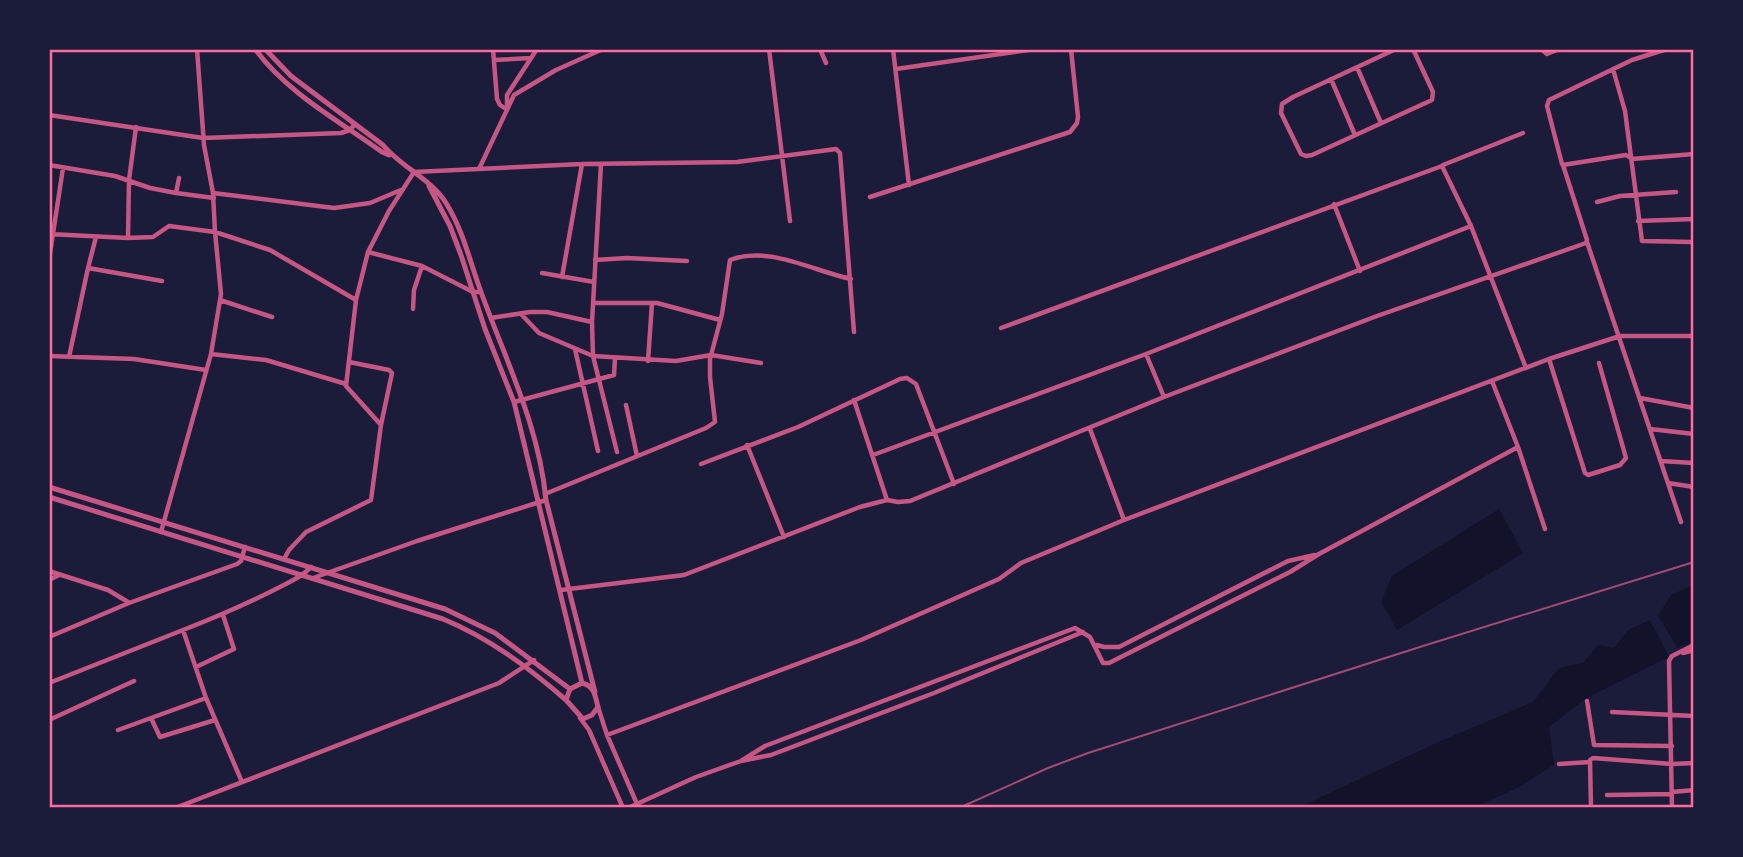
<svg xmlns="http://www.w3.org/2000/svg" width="1743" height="857" font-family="Signika,sans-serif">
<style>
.water{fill:#12122b}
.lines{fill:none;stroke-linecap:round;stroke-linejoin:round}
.minor{stroke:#c65784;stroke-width:4.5}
.tertiary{stroke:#c65784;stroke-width:5}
.rail{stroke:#a44b75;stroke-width:2}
.neatline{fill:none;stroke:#ff6b9d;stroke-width:2.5}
</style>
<rect width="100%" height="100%" fill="#1b1b3a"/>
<path class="water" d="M1499,509L1523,553L1397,630L1381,602L1392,576Z
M1694,585V641L1678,648L1658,616L1671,595Z
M1650,620L1669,657L1585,699L1549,727L1554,765L1517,788L1473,808H1298L1434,744L1533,702L1559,668L1583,663L1598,645L1614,648L1628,630Z"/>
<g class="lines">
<path class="minor" d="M493,49L497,99L500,105L506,109
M769,49L790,221
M820,49L826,63
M893,49L909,185
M1396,49L1293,97L1282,104L1281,113L1301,154L1306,156L1312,155L1432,100L1433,92L1413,49
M1541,49L1547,54L1559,49
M494,60L531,58
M1357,67L1381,123
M896,69L1035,49
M1613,69L1625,111L1642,241L1694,242
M1331,79L1355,135
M507,105V95L537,49
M49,115L203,138L341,133L350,130L355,124
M601,164L592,322L593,356L617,452
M1562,164L1547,106L1549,100L1632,60L1667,49
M49,165L115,176L150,188L176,193L214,198
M1443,165L1523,133
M479,169L514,95L556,70L603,49
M176,193L179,178
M213,193L334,208L370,203L401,190
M870,197L1070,132L1077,123L1078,117L1071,49
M1597,202L1620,196L1676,192
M1334,204L1360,271
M1638,221L1694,219
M49,234L128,238L153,237L169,226L215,232L270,250L356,300
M128,238L129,180L136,127
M1587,242L1681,522
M368,252L422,266L473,292H481
M49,260L63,168
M595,260L627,258L687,261
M88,268L96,237
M542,273L594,282
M562,277L582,164
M220,300L272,317
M593,303H657L720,320
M413,309L414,290L422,266
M521,314L539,333L593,356L676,361L711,355L761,363
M491,318L530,312H547L592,322
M1001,328L1442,166L1471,226L1526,368
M575,349L598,451
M211,354L266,360L346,384
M1146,354L1164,397
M49,356L134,359L206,370
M69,357L88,268L162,281
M1549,359L1585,473L1588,475L1620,465L1626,458L1599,363
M648,361L652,303
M1492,381L1518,447L1545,529
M1640,398L1694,408
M854,400L887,500
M514,402L614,375L615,358
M626,405L637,456
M381,425L346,386L356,300L368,252L389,211L414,172L582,164L737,162L836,149L840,153L854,332
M1090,429L1124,520
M1650,429L1694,434
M747,445L784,537
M873,455L1146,354L1471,226
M1661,461L1694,463
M701,464L798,427L900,379L907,378L916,384L954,484
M1668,483L1694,487
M545,494L706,428L715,422L710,377V359L722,314L730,260C768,245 813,271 851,279
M161,532L211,354L221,294L215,232L213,193L204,145L197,49
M284,559L289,550L306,532L371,500L381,425L392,373L389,370L349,362
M49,571L108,590L128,602
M313,578L417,541L546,500
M49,580L59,575
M561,590L684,575L860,507L887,500L898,502L910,501L1164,397L1377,316L1586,243L1587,240L1563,165L1626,155L1632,159L1694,154
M183,630C214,618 244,605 274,590C287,583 301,578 311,567
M49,637L129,603L237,564L241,561L245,547
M1097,645L1104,647H1119L1288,561L1315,555
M1683,653L1694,650
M196,667L234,649L223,615
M49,683L183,630L206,698L242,782
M1587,701L1594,745L1672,746
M598,707L607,735L637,804
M1612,712L1694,716
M151,718L160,737L215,720
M580,718L589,730L623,808
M49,720L134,681
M118,730L206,698
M607,735L861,640L999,579L1021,563L1124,520L1549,359L1620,336H1694
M741,761L765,746L1075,628L1090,637L1103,663H1109L1290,572L1319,554L1518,447
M1559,764L1590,762
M1672,792L1694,790
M1607,795L1672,794
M175,808L499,683L534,660
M628,808L696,777L741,761L771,755L934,693L1083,632
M1591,808L1590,760L1593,758L1672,764L1694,763
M1672,808L1669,661L1672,656L1694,645"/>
<path class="tertiary" d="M255,49C286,92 339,121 382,152L389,155
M265,49L291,76L383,145C401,167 431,179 446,203C463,230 470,262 481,292C506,361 539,426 546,500L595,692
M429,186L450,226L461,255L485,329L514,402L582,683
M49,487L445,609L495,633L570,689
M49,497L443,619C489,638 528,667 566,700
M582,683C595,686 595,696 598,707L592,715L583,719L566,700L570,689Z"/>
<path class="rail" d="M959,808L1048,768L1088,753L1423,646L1694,562"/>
</g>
<rect width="1743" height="857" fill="none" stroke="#1b1b3a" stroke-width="102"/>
<rect x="51" y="51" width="1641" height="755" class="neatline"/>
</svg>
